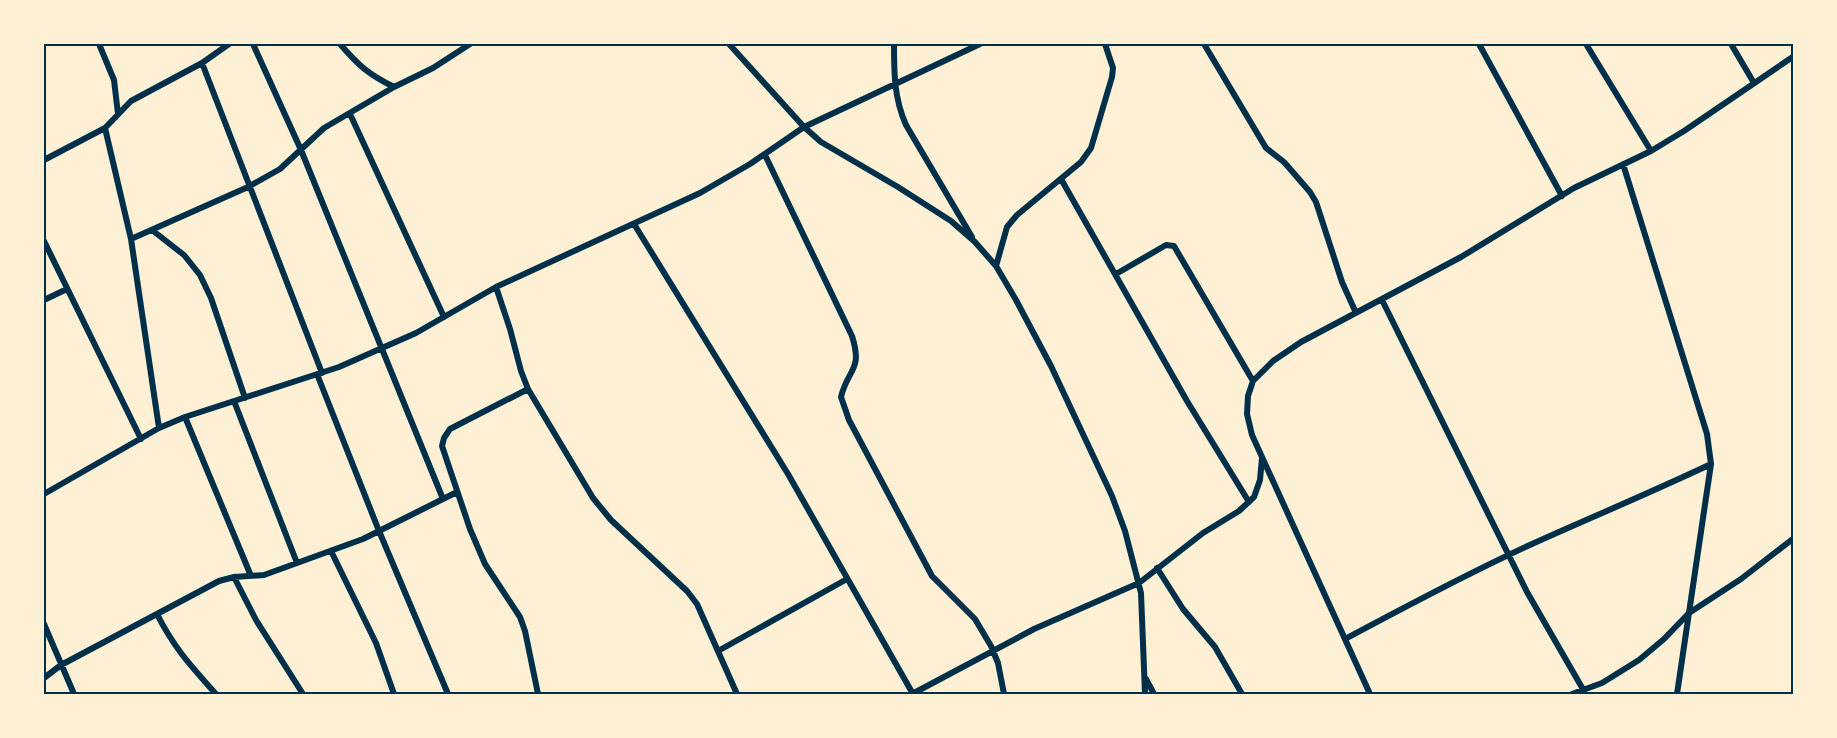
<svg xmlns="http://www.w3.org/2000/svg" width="1837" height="738" font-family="'Exo 2',sans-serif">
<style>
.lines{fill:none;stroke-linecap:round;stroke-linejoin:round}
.minor{stroke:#003049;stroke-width:6}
.neatline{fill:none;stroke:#003049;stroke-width:2}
</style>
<rect width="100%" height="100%" fill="#fdf0d5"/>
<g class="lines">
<path class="minor" d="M99,44L114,80L118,114
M253,44L301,150L443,499
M340,44C359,66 368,74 394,87
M729,44L804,127L821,142L898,187L951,221L975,242L996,266L1016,300L1051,366L1112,496L1125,531L1141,593L1145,694
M894,44C894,73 894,98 906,125L972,237
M1204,44L1266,148L1284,162L1310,192L1316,202L1342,282L1356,313
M1479,44L1562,196
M1586,44L1651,151
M1731,44L1754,83
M202,63L322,373
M350,114L444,317
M105,128L131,239L159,428
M765,155L852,336C863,371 848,368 841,397L849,420L932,576L975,619L991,646L998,663L1004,694
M44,160L105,128L131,101L202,63L229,44
M1623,164L1707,434L1711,464L1677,694
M1061,179L1187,401L1249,502
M634,224L788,474L913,694
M152,230L184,255L200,275L211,298L245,398
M131,239L248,187L280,169L324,128L394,87L433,68L470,44
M44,241L141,439
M996,266L1007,227L1017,215L1081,162L1091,148L1112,77L1113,68L1105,44
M1116,274L1166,245L1174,246L1253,381
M496,287L510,329L521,371L528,389L593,498L611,520L687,591L697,604L737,694
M44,300L67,289
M1382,300L1527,592L1584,691
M317,374L379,531L448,694
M528,389L450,429L444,438L442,446L470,529L485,564L520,617L525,631L538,694
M234,401L297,563
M185,417L251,576
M44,494L159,428L185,417L339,367L416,333L496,287L700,193L750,164L804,127L980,44
M331,551L376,643L394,694
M1157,568L1183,609L1215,647L1242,694
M234,577L256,620L303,694
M157,614C174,648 191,666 216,694
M44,624L74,694
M1345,639C1407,606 1468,573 1532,544C1592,517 1652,492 1711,464
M718,651L847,579
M44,678L61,665L219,581L234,577L264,575L363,539L457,492
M1146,679L1154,694
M912,694L1034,629L1139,583L1203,533L1239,511L1254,497L1260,480L1262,458
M1370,694L1252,435L1247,414L1248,396L1253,381L1273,361L1301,342L1461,257L1574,188L1651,151L1684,131L1794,56
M1572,694L1602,683L1639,660L1664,639L1689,613L1741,579L1794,538"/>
</g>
<rect width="1837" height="738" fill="none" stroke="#fdf0d5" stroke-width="90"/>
<rect x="45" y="45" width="1747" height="648" class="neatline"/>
</svg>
